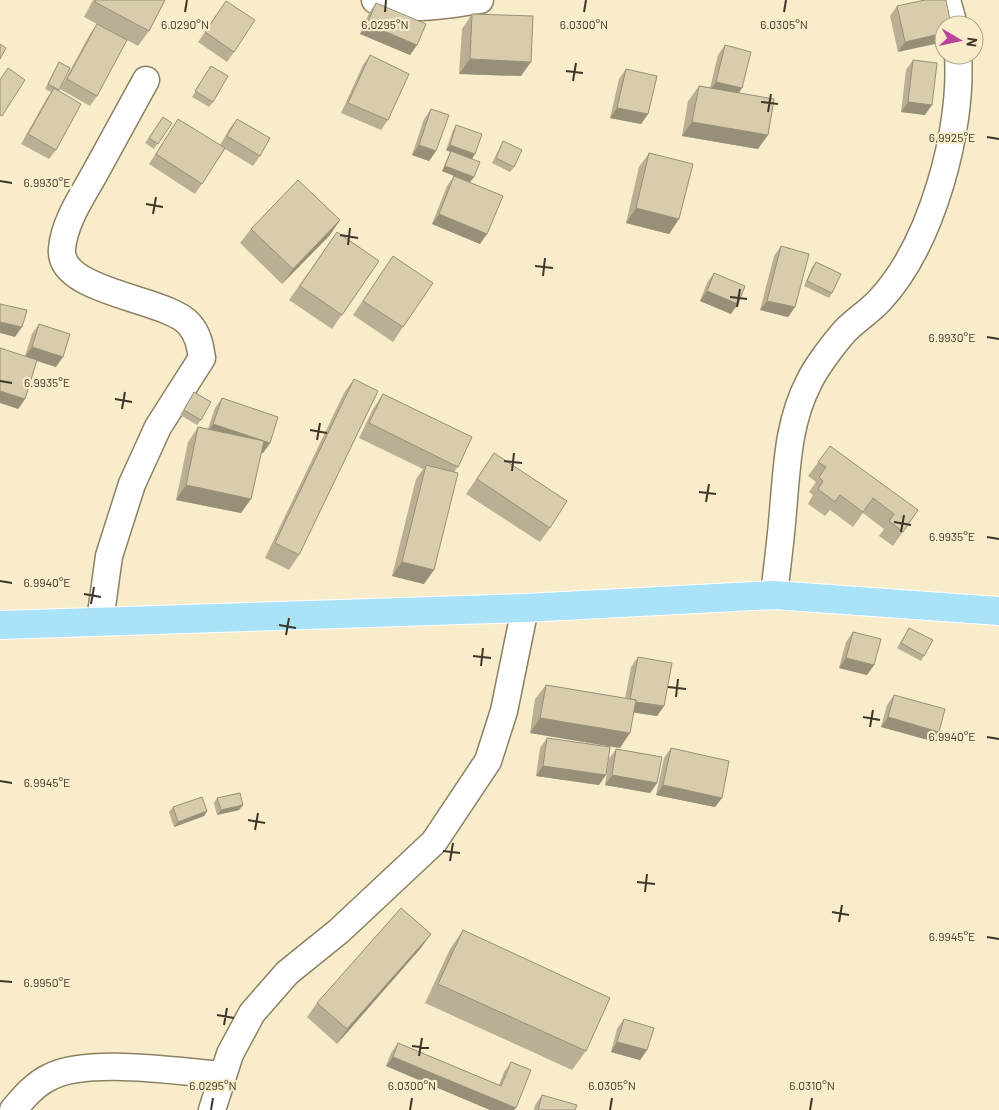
<svg xmlns="http://www.w3.org/2000/svg" width="999" height="1110" font-family="Barlow,sans-serif">
<style>
.lines{fill:none;stroke-linecap:round;stroke-linejoin:round}
.minor-casing{stroke:#8b8062;stroke-width:29}
.major-casing{stroke:#fff;stroke-width:30}
.minor{stroke:#fff;stroke-width:26}
.major{stroke:#aae3f7;stroke-width:28}
.wall{fill:#baaf94}
.shaded-wall{fill:#978f78}
.building{fill:#d8ccac;stroke:#978f78}
.ticks{fill:none;stroke:#3c372a;stroke-width:2}
.ticks-label{font-size:12px;text-anchor:middle;fill:#3c372a;stroke:#f8eccb;stroke-width:4.5;stroke-linejoin:round;paint-order:stroke}
</style>
<rect width="100%" height="100%" fill="#f8eccb"/>
<g class="lines">
<g class="minor-casing">
<path id="minor" d="M375,0C410,13 445,5 480,0
M947,0L954,25
M774,595C777,567 781,539 783,511C787,467 788,422 809,382C816,367 835,342 846,330C857,319 870,311 880,300C932,244 963,129 958,55
M100,621L109,556L132,484L158,427L202,358C200,345 198,334 189,324C167,298 58,293 62,249C64,222 83,195 95,173C112,142 129,111 146,80
M13,1110C24,1097 35,1084 50,1077C88,1057 180,1072 223,1075
M212,1110L230,1054L252,1013L287,973L339,931L434,842L488,761L504,711L525,608"/>
</g>
<g class="major-casing">
<path id="major" d="M0,625L525,608L774,595L999,611"/>
</g>
<use href="#minor" class="minor"/>
<use href="#major" class="major"/>
</g>
<path class="wall" d="M93,0H165L149,31L138,46L84,17Z
M946,0L898,52L890,16L897,6Z
M226,1L234,52L227,62L198,42Z
M376,3L417,45L410,55L360,34L369,13Z
M472,14L521,76L459,74L462,29Z
M97,24V96L90,106L60,89L90,34Z
M725,45L742,88L739,93L758,149L682,136L688,101L699,86L710,88L718,55Z
M370,55L388,120L381,130L341,113L363,65Z
M913,60L925,115L901,112L906,70Z
M59,62L70,68L58,91L56,150L49,159L21,144L47,98L51,92L45,89L56,67Z
M211,66L213,102L209,107L192,97Z
M626,69L648,114L641,124L610,118L619,79Z
M431,109L436,151L429,161L412,155L424,119Z
M163,117L172,123L154,149L145,143Z
M178,119L220,145L230,128L237,119L260,156L253,166L225,149L195,194L149,164Z
M456,125L472,159L474,177L470,182L480,244L432,224L447,186L454,176L442,171L448,156L450,152L446,150L453,130Z
M503,141L514,167L510,172L492,163Z
M649,153L679,219L669,234L626,223L639,167Z
M340,220L330,235L282,284L240,243L251,229Z
M337,232L379,261L332,329L289,300Z
M781,246L795,307L788,317L760,310L774,256Z
M393,256L403,327L393,342L353,315Z
M816,262L832,293L829,298L804,286L812,267Z
M714,273L731,314L700,301L707,283Z
M39,324L56,367L37,361L25,399L18,409L25,356L32,334Z
M354,379L299,555L289,570L265,558L344,393Z
M194,392L201,420L197,425L180,415Z
M383,394L458,467L454,472L424,584L392,576L416,479L423,469L359,438L373,409Z
M222,398L270,443L263,453L261,452L251,499L241,513L176,500L188,442L198,427L208,429L215,408Z
M830,446L918,510L893,546L879,536L884,529L863,513L853,527L830,510L825,516L808,504L813,495L809,492L816,482L808,476Z
M494,453L550,528L540,542L466,494Z
M909,628L924,656L921,661L897,648Z
M853,632L874,665L867,675L839,668L846,642Z
M638,657L664,706L657,716L634,712L620,748L530,733L535,699L546,685L625,698L631,667Z
M894,695L932,741L881,727L887,705Z
M547,738L599,785L536,776L540,748Z
M671,748L722,798L715,807L656,795L664,758Z
M616,749L657,783L650,793L605,785L609,759Z
M217,798L243,805L239,810L217,815L214,803Z
M173,807L207,811L204,816L174,827L169,812Z
M463,930L586,1051L572,1070L425,1003L450,949Z
M431,934L420,949L337,1044L307,1017L317,1003Z
M624,1019L647,1050L640,1060L611,1052L617,1029Z
M398,1043L499,1085L504,1072L511,1062L514,1110H490L386,1066L391,1053Z
M542,1095L575,1110H534L535,1105Z"/>
<path class="shaded-wall" d="M367,24L417,45L410,55L360,34Z
M944,33V42L898,52L905,42Z
M470,59L531,62L521,76L459,74Z
M716,82L742,88L735,98L709,92Z
M908,102L932,105L925,115L901,112Z
M617,108L648,114L641,124L610,118Z
M692,122L768,135L758,149L682,136Z
M419,145L436,151L429,161L412,155Z
M450,145L475,154L472,159L446,150Z
M445,166L474,177L470,182L442,171Z
M636,208L679,219L669,234L626,223Z
M439,214L487,234L480,244L432,224Z
M340,220L330,235L282,284L293,269Z
M707,291L738,304L731,314L700,301Z
M767,301L795,307L788,317L760,310Z
M0,322L22,327L15,337L0,333Z
M32,347L63,357L56,367L25,357Z
M0,391L25,399L18,409L0,403Z
M213,424L270,443L263,453L206,434Z
M186,485L251,499L241,513L176,500Z
M402,562L434,570L424,584L392,576Z
M846,658L874,665L867,675L839,668Z
M630,701L664,706L657,716L623,711Z
M888,717L939,732L932,741L881,727Z
M540,718L630,733L620,748L530,733Z
M543,766L606,775L599,785L536,776Z
M612,775L657,783L650,793L605,785Z
M663,785L722,798L715,807L656,795Z
M243,805L239,810L217,815L221,810Z
M207,811L204,816L174,827L178,822Z
M431,934L420,949L337,1044L347,1029Z
M617,1042L647,1050L640,1060L611,1052Z
M393,1057L516,1108L514,1110H490L386,1066Z"/>
<path class="building" d="M96,0H165L149,31L95,2Z
M925,0H946L951,25H944V33L905,42L897,6Z
M226,1L255,20L234,52L205,32Z
M376,3L426,24L417,45L367,24Z
M472,14L533,16L531,62L470,59Z
M97,24L127,40L97,96L67,79Z
M0,44L6,48L0,59Z
M725,45L751,52L742,88L716,82Z
M370,55L409,74L388,120L348,103Z
M913,60L937,63L932,105L908,102Z
M59,62L70,68L59,90L48,84Z
M211,66L228,76L213,102L195,91Z
M8,68L25,80L2,116L0,115V80Z
M626,69L657,76L648,114L617,108Z
M699,86L774,99L768,135L692,122Z
M54,88L81,104L56,150L28,134Z
M431,109L449,115L436,151L419,145Z
M163,117L172,123L158,144L149,138Z
M178,119L225,148L202,184L156,154Z
M237,119L270,138L260,156L227,136Z
M456,125L482,134L475,154L450,145Z
M503,141L522,150L514,167L496,158Z
M451,151L480,162L474,177L445,166Z
M649,153L693,164L679,219L636,208Z
M454,176L503,196L487,234L439,214Z
M298,180L340,220L293,269L251,229Z
M337,232L379,261L342,315L300,286Z
M781,246L809,254L795,307L767,301Z
M393,256L433,283L403,327L363,301Z
M816,262L841,274L832,293L807,281Z
M714,273L745,286L738,304L707,291Z
M0,304L27,310L22,327L0,322Z
M39,324L70,334L63,357L32,347Z
M0,348L37,360L25,399L0,391Z
M354,379L378,391L299,555L275,543Z
M194,392L211,402L201,420L184,410Z
M383,394L472,437L458,467L369,423Z
M222,398L278,417L270,443L213,424Z
M198,427L264,441L251,499L186,485Z
M830,446L918,510L903,532L889,521L894,514L873,498L863,512L840,495L835,502L818,489L823,481L819,477L826,467L818,462Z
M494,453L567,501L550,528L477,479Z
M426,465L458,473L434,570L402,562Z
M909,628L933,640L924,656L901,643Z
M853,632L881,639L874,665L846,658Z
M638,657L672,663L664,706L636,702V700L630,699Z
M546,685L636,700L630,733L540,718Z
M894,695L945,709L939,732L888,717Z
M547,738L610,747L606,775L543,766Z
M671,748L729,761L722,798L663,785Z
M616,749L662,757L657,783L612,775Z
M240,793L243,805L221,810L217,798Z
M202,797L207,811L178,822L173,807Z
M401,908L431,934L347,1029L317,1003Z
M463,930L610,998L586,1051L438,984Z
M624,1019L654,1028L647,1050L617,1042Z
M398,1043L501,1086L511,1062L531,1070L516,1108L393,1057Z
M542,1095L577,1105L575,1110H538Z"/>
<path class="ticks" d="M185,12L187,0M385,12L386,0M584,12L586,0M784,12L786,0M566,71L583,73M573,81L576,63M761,102L778,104M768,112L771,94M987,137L999,139M0,181L12,183M146,204L163,207M153,214L156,197M340,235L358,238M348,245L350,228M535,266L553,268M543,276L545,258M730,297L747,299M737,307L740,289M987,337L999,339M0,381L12,383M115,399L132,402M122,409L125,392M310,430L327,433M317,440L320,423M504,461L522,463M512,471L514,453M699,492L716,494M706,502L709,484M894,522L911,525M901,532L904,515M987,537L999,539M0,581L12,583M84,594L101,597M91,604L94,587M279,625L296,628M286,635L289,618M473,656L491,658M481,666L483,648M668,687L686,689M676,697L678,679M863,717L880,720M870,727L873,710M987,737L999,739M0,781L12,783M248,820L265,823M255,830L258,813M443,851L460,853M450,861L453,843M637,882L655,884M645,892L647,874M832,912L849,915M839,922L842,905M987,937L999,939M0,981L12,982M217,1015L234,1018M224,1025L227,1008M412,1046L429,1048M419,1056L422,1038M211,1110L213,1098M410,1110L412,1098M610,1110L612,1098M810,1110L812,1098"/>
<g class="ticks-label">
<text x="185" y="29">6.0290°N</text>
<text x="385" y="29">6.0295°N</text>
<text x="584" y="29">6.0300°N</text>
<text x="784" y="29">6.0305°N</text>
<text x="952" y="142">6.9925°E</text>
<text x="47" y="187">6.9930°E</text>
<text x="952" y="342">6.9930°E</text>
<text x="47" y="387">6.9935°E</text>
<text x="952" y="541">6.9935°E</text>
<text x="47" y="587">6.9940°E</text>
<text x="952" y="741">6.9940°E</text>
<text x="47" y="787">6.9945°E</text>
<text x="952" y="941">6.9945°E</text>
<text x="47" y="987">6.9950°E</text>
<text x="213" y="1090">6.0295°N</text>
<text x="412" y="1090">6.0300°N</text>
<text x="612" y="1090">6.0305°N</text>
<text x="812" y="1090">6.0310°N</text>
</g>
<g transform="translate(959 40) rotate(99)"><circle r="24" fill="#f8eccb" stroke="#ada48b"/>
<path d="M0-4L9 19L0 12L-9 19Z" fill="#b8449d"/>
<text y="-8" font-size="14" font-weight="bold" text-anchor="middle" fill="#3c372a">N</text>
</g>
</svg>
